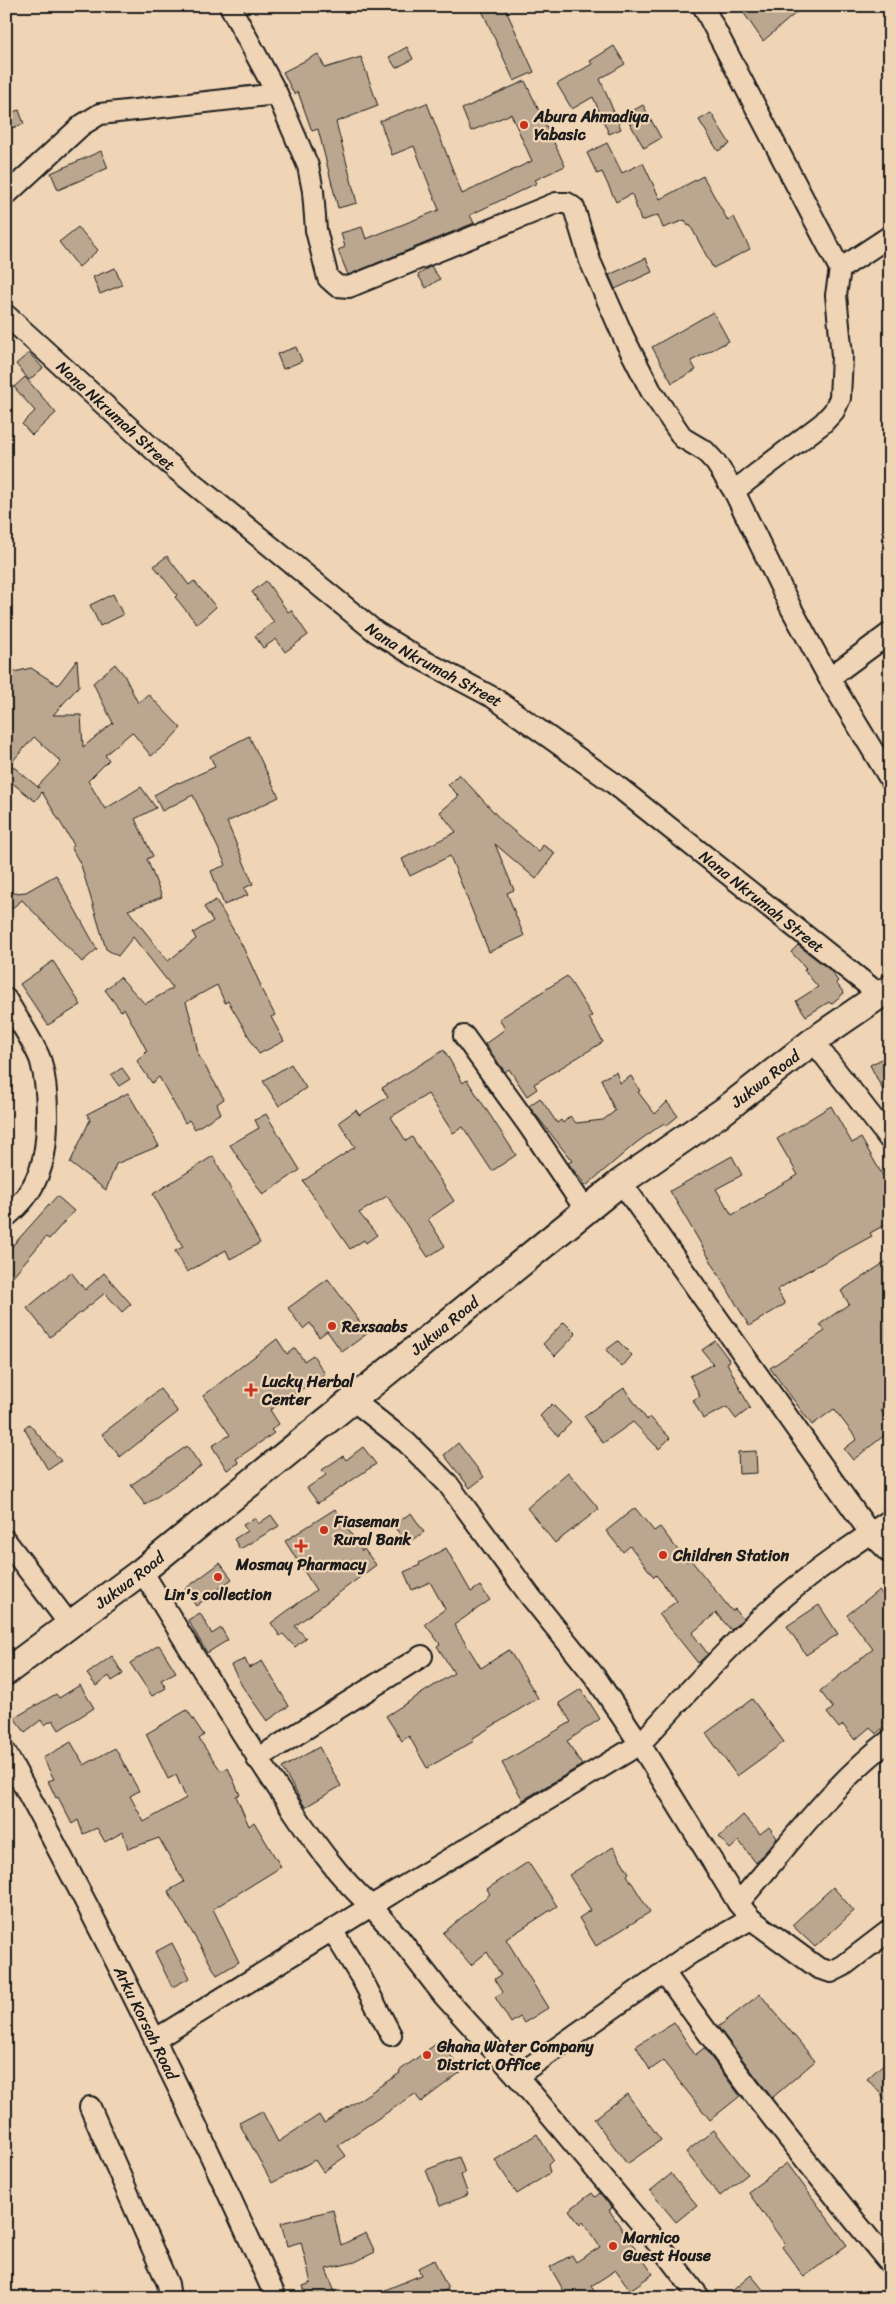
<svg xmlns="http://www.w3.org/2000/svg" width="896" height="2304" font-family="Sriracha,sans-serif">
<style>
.building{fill:#bba790;stroke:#1c1c1c;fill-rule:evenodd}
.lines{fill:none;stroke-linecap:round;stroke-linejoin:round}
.minor-casing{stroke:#1c1c1c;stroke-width:24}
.major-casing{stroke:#1c1c1c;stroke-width:30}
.minor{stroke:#efd5b6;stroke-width:20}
.major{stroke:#efd5b6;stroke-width:26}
.poi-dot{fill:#c8321e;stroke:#efd5b6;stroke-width:2}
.labels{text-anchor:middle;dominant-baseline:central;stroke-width:4.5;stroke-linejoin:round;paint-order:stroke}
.poi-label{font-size:16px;font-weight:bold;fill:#1c1c1c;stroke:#efd5b6;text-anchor:start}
.street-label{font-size:16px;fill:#1c1c1c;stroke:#efd5b6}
</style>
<rect width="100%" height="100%" fill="#efd5b6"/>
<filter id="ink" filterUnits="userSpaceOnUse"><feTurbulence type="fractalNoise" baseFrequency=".02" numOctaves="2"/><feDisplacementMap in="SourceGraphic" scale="10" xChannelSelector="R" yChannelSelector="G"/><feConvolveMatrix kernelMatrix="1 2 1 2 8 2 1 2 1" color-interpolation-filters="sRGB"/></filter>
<g filter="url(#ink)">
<path class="building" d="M480,6H504L534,72L514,81Z
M739,6H804L763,41Z
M614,46L625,64L600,79L621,129L609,134L593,97L572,109L557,84L592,64L590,61Z
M407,47L413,59L396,68L389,57Z
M318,54L325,68L361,57L378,106L336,122L357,203L338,208L318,129L312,131L298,92L294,94L283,72Z
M525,81L565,166L535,180L537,183L470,215L474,223L348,275L338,250L345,247L341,233L362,227L366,239L439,210L414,146L392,155L380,121L427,103L462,194L532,161L511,114L471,131L462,109Z
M643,105L661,138L644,148L625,115Z
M19,110L24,124L6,130V114Z
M711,113L730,144L718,151L699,120Z
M607,143L622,173L643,163L660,199L703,176L728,221L734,217L750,249L713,268L690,225L688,226L685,220L663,228L658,215L641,221L632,194L616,202L602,172L597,174L587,153Z
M101,151L108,168L58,190L51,173Z
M78,227L98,250L79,267L59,242Z
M646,258L652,272L615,289L609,275Z
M431,266L440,279L426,288L418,275Z
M115,268L122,285L100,294L93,277Z
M713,312L729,341L691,361L696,370L672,383L652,347Z
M296,347L302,361L283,369L277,354Z
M29,353L43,368L29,380L16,364Z
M25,377L56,413L32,435L22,424L35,411L14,387Z
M167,556L189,585L194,581L216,607L197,624L175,597L177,595L154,566Z
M266,581L288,612L291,610L308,635L285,652L276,639L263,648L255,636L274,622L252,592Z
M113,594L123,615L100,626L90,605Z
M77,660L79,686L53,715H81L83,747L113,723L93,683L115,664L124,675L138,703L148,694L181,728L165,745L151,756L132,732L105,755L109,760L88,781L105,809L141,787L156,808L135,819L153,856L147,859L162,897L128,910L168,961L196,939L193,933L213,921L204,907L216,900L242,945L261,986L260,987L275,1015L271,1017L284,1041L259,1054L228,1001L225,1003L217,985L186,1002L193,1026L198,1054L224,1099L217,1104L221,1113L195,1129L189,1120L185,1123L159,1077L152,1083L137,1061L147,1051L124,1008L121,1011L105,990L120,977L145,1004L173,988L133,937L118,956L106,949L81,865L71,847L74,845L42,792L35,801L6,778V674L31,668L58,685ZM34,737L61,762L38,786L39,788L10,764Z
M249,736L279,797L227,822L253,884L244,888L248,895L224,905L211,871L226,865L193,795L162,811L154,795L178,782L179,783L215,767L210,756Z
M459,774L503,822L539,852L543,845L555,853L536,879L495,844L514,890L507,893L524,936L489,952L450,856L410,876L402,859L456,832L440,812L459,796L448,785Z
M56,875L97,949L82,962L22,900L6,913V894L26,892Z
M798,945L829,969L838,981L836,983L844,993L831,1004L829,1002L806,1016L796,1001L818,987L804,970L806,968L791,952Z
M53,961L81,1005L48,1025L20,984Z
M567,976L592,1016L589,1018L603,1042L534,1084L537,1089L527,1096L509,1069L505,1072L485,1044L505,1029L499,1019Z
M444,1050L463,1083L467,1080L516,1155L492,1171L463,1127L453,1133L428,1094L391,1117L406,1141L412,1137L454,1201L428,1219L445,1246L428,1257L387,1196L359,1213L377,1235L366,1243L364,1240L350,1249L303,1181L355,1147L339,1122L356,1110L359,1115L388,1097L382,1088Z
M890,1055V1104L870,1065Z
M291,1064L306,1088L279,1106L263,1081Z
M122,1068L130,1079L119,1086L111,1075Z
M616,1072L620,1083L631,1076L640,1091L638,1092L655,1114L667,1102L678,1116L666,1126L664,1123L636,1143L586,1186L568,1163L572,1161L529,1106L540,1098L557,1123L561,1120L563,1123L570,1116L576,1123L603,1120L615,1111L601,1079Z
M128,1093L159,1146L116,1164L106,1190L70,1163L90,1120L87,1114Z
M831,1106L852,1143L861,1138L890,1188V1222L870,1233L872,1236L804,1273L777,1290L785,1304L749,1326L670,1191L732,1156L742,1175L716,1189L732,1215L765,1196L764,1194L798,1175L777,1139Z
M266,1114L300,1170L263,1195L230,1145L259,1128L255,1120Z
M213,1156L260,1243L230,1259L226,1250L187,1272L175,1251L183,1247L153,1194Z
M57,1196L74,1211L49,1239L46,1237L6,1284V1253Z
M890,1259V1405L881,1411L890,1422V1431L853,1460L844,1449L857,1439L834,1409L812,1425L770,1368L825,1331L820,1324L849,1304L841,1291Z
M71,1272L85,1290L104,1273L131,1304L122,1312L105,1293L50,1337L27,1308Z
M328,1279L368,1333L342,1352L327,1331L319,1337L310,1323L303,1329L288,1308Z
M564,1322L576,1334L555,1356L543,1344Z
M277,1339L287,1354L295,1348L304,1361L313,1355L325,1374L270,1410L279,1424L271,1430L274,1433L236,1459L239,1463L227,1470L212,1446L230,1435L203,1396Z
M618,1341L632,1355L622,1367L606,1350Z
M715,1341L730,1361L727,1363L750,1408L736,1419L727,1407L703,1419L693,1400L700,1396L690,1376L713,1364L702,1350Z
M624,1388L647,1420L650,1417L670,1438L659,1449L633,1422L603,1443L584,1416Z
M160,1389L178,1412L120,1457L102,1434Z
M552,1404L571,1423L558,1436L540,1416Z
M29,1424L61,1461L48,1470L24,1428Z
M458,1443L484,1477L470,1488L444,1455Z
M187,1446L201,1466L145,1505L131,1485Z
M363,1447L376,1464L318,1503L307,1488L326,1475L322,1470L343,1456L346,1460Z
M756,1451L757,1473L739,1474L738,1452Z
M568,1472L599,1509L555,1543L527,1508Z
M635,1508L654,1531L660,1527L687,1562L690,1559L732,1611L735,1609L743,1619L731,1630L716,1613L692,1633L708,1654L698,1663L659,1614L677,1601L656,1575L654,1577L630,1546L623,1552L606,1531Z
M335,1509L362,1551L364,1549L376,1565L295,1626L306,1638L295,1647L283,1634L280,1636L271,1623L316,1590L285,1541Z
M411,1513L424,1532L412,1540L408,1533L402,1537L393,1525Z
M271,1515L279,1526L240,1549L234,1539L247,1531L243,1525L255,1518L258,1524Z
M446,1548L471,1592L480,1586L490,1600L454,1625L481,1668L509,1650L538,1698L473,1738L474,1741L427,1768L409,1736L402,1741L386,1716L454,1673L437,1646L440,1644L425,1624L445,1609L430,1582L412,1590L404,1572L420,1565L419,1563Z
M220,1563L232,1579L196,1606L185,1589Z
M879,1590L890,1605V1717L884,1722L886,1725L876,1734L870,1727L855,1740L843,1725L839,1728L827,1713L833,1708L820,1691L873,1649L847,1615Z
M819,1605L838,1634L806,1655L787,1626Z
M200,1613L212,1634L221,1628L228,1640L207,1653L188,1620Z
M159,1645L176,1672L161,1680L166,1688L152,1696L130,1663Z
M112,1656L123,1674L112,1681L109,1676L96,1686L87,1674Z
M245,1659L249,1668L262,1661L289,1706L267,1721L242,1686L231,1665Z
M80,1685L94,1708L59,1730L53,1720L44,1725L41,1720L25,1732L14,1718L56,1694L59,1698Z
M581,1689L600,1719L567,1741L582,1765L523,1800L502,1763L571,1722L559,1703Z
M752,1699L784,1742L737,1776L706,1733Z
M187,1710L204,1735L199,1739L221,1771L228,1768L240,1795L236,1796L249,1826L254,1822L281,1867L213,1909L239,1962L217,1975L168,1891L184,1882L159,1838L128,1849L123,1832L105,1842L97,1828L83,1834L78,1820L72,1824L58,1797L56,1798L48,1781L54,1779L43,1758L71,1742L84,1765L115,1748L139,1791L130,1796L144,1822L186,1798L176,1775L168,1779L146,1734Z
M319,1747L341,1786L305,1807L282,1768Z
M743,1815L760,1834L769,1827L777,1838L756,1863L739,1841L730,1849L719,1837Z
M613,1847L629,1873L627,1875L650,1912L596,1946L579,1918L591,1910L569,1875Z
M528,1862L557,1906L506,1939L548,2008L524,2023L520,2017L511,2023L495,1997L503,1992L495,1979L501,1975L487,1952L471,1965L443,1933L490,1894L487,1889Z
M833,1887L854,1911L815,1947L792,1925Z
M172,1943L190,1978L172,1987L155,1952Z
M760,1994L815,2061L772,2098L718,2027Z
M674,2022L695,2055L704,2048L740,2096L710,2120L663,2061L650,2070L636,2046Z
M440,2041L462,2071L421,2102L415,2094L338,2145L346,2156L323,2172L315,2160L272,2183L239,2123L262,2111L278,2142L319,2115L324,2123L400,2073L399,2071Z
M890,2058V2104L867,2079Z
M627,2094L661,2140L627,2164L594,2119Z
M714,2130L748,2174L720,2196L686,2152Z
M537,2134L553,2160L548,2165L550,2173L517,2194L495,2160Z
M459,2157L465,2173L461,2175L468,2195L440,2206L426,2170Z
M787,2163L847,2245L804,2277L782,2247L785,2244L748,2192Z
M671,2174L697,2205L676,2222L650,2191Z
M592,2193L595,2197L600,2193L612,2208L609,2210L653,2274L630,2290L616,2270L591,2286L598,2298H568L550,2267L572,2255L576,2262L600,2247L583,2222L580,2225L569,2210Z
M333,2210L341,2245L366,2233L375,2252L355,2262L326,2269L337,2298H307L303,2286L311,2283L301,2242L287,2246L281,2223Z
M434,2260L448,2289L429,2298H366L421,2275L418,2268Z
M751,2275L770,2298H724Z"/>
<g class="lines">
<g class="minor-casing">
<g id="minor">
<path d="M703,6L840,269"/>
<path d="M277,94L308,166L313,191L316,230L328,278L337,286L349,287L556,203H567L574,208L590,261L624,338L651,391L683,438L705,451L716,463L734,491L791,608L829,678L890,779"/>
<path d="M6,195L82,125L100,114L277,94L230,6"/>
<path id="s1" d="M6,315L167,462L376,632L415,656L494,698L612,782L879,994"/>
<path d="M734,491L823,423L834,411L840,398L842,356L836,295L840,269L890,236"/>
<path d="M829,678L890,633"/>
<path d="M6,999C15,1015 37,1047 41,1062C49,1091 50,1148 38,1175C31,1193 20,1205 6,1217"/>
<path d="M464,1036L529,1126L587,1212"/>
<path d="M813,1041L890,1140"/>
<path d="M621,1182L870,1533L890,1553"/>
<path d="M890,1520C854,1544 818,1568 785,1596C733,1641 687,1693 640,1744L738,1903L751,1919L818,1968L831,1972L843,1966L890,1930"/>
<path d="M6,1541L70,1625"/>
<path d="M142,1571C190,1648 236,1728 288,1803C312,1839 338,1877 371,1906L640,1744L596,1678L530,1596L448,1484L406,1442L354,1401"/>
<path id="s2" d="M6,1753C104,1931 193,2113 276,2298"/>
<path d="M257,1759L422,1656"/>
<path d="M738,1903C787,1848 831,1785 890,1740"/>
<path d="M332,1930L362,1979L391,2035"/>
<path d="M664,1972C735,2073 812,2169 890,2264"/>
<path d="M156,2039L371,1906L400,1939L444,1996L517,2076L659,2245L700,2298"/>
<path d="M517,2076L691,1953L751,1919"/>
<path d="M90,2107L168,2284L170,2298"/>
</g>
</g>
<g class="major-casing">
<g id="major">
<path id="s3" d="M6,1672L142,1571L621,1182L725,1110L813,1041L890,988"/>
</g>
</g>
<use href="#minor" class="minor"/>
<use href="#major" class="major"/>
</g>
</g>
<g class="poi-dot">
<circle cx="524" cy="125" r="5"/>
<circle cx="332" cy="1326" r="5"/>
<path d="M248.5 1382.5h5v5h5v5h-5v5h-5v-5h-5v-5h5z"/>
<circle cx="324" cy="1530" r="5"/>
<path d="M298.5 1538.5h5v5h5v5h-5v5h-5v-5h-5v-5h5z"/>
<circle cx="663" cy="1555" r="5"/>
<circle cx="218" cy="1577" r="5"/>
<circle cx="427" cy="2055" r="5"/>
<circle cx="613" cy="2246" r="5"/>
</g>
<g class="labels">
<g class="poi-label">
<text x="534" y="116">Abura Ahmadiya<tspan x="534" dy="18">Yabasic</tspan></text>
<text x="342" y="1326">Rexsaabs</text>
<text x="262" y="1381">Lucky Herbal<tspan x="262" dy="18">Center</tspan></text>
<text x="334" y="1521">Fiaseman<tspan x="334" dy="18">Rural Bank</tspan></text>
<text x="673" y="1555">Children Station</text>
<text x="301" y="1564" text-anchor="middle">Mosmay Pharmacy</text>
<text x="218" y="1594" text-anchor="middle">Lin's collection</text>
<text x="437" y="2046">Ghana Water Company<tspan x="437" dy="18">District Office</tspan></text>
<text x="623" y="2237">Marnico<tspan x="623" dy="18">Guest House</tspan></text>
</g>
<g class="street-label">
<text stroke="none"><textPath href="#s1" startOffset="149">Nana Nkrumah Street</textPath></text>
<text stroke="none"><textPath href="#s1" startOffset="554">Nana Nkrumah Street</textPath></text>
<text stroke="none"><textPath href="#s1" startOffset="959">Nana Nkrumah Street</textPath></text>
<text stroke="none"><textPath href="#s3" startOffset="964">Jukwa Road</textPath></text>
<text stroke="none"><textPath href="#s3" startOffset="559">Jukwa Road</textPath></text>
<text stroke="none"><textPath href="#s3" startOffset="154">Jukwa Road</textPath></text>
<text stroke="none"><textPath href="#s2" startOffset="304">Arku Korsah Road</textPath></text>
</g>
</g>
<rect width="896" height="2304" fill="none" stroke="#efd5b6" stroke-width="25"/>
<rect x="12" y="12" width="871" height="2279" fill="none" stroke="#1c1c1c" stroke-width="2" filter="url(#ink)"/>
</svg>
